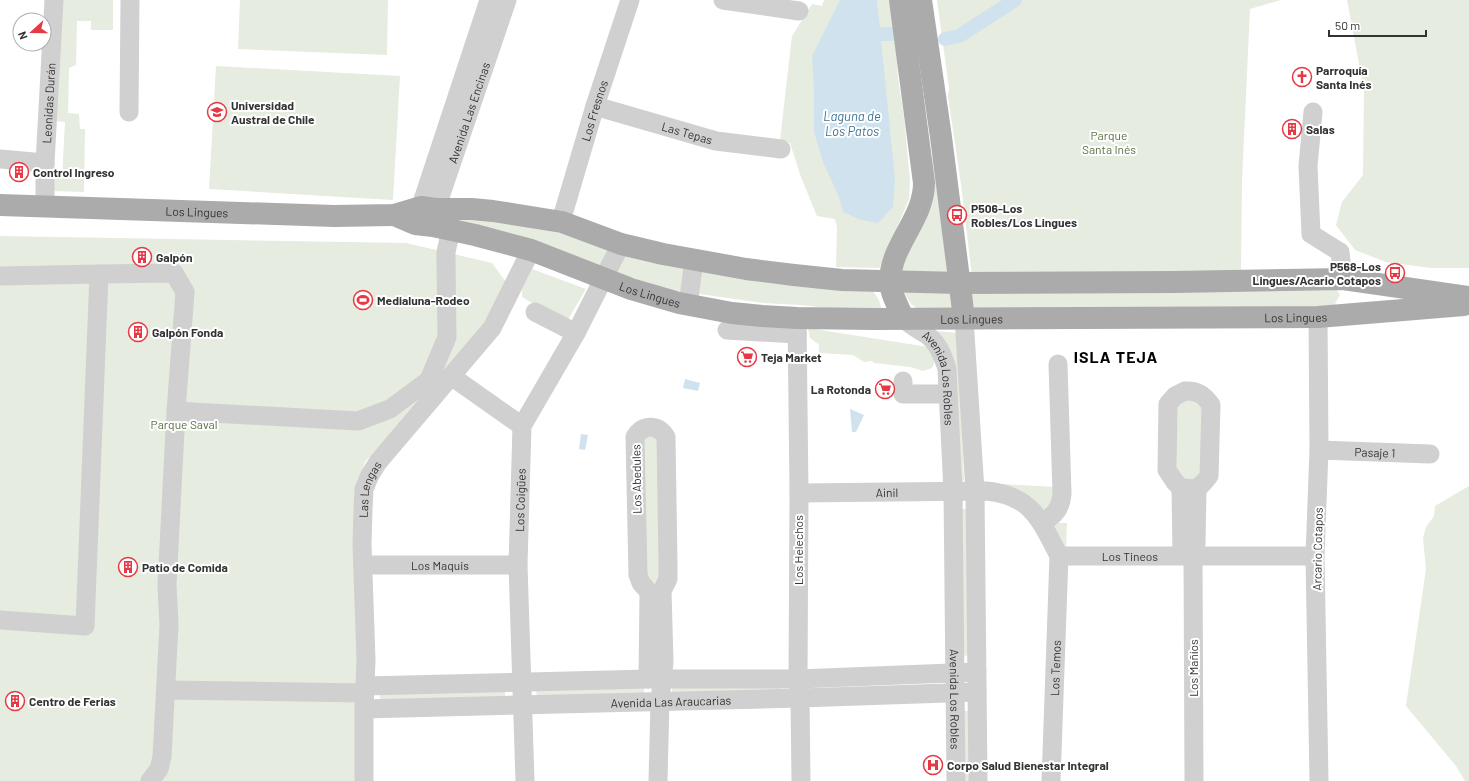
<svg xmlns="http://www.w3.org/2000/svg" width="1469" height="781" font-family="Barlow,sans-serif">
<style>
.green{fill:#e6ecdf}
.water{fill:#cfe2ee}
.lines{fill:none;stroke-linecap:round;stroke-linejoin:round}
.canal{stroke:#cfe2ee;stroke-width:14}
.minor{stroke:#d0d0d0;stroke-width:19}
.major{stroke:#ababab;stroke-width:22}
.labels{text-anchor:middle;dominant-baseline:central;stroke-width:4;stroke-linejoin:round;paint-order:stroke}
.poi-label{font-size:12px;font-weight:bold;fill:#333;stroke:#fff;text-anchor:start}
.street-label{font-size:12px;fill:#333;stroke:#fff}
.park-label{font-size:12px;fill:#56703f;stroke:#fff}
.water-label{font-size:13px;font-style:italic;fill:#3f7597;stroke:#fff}
.district-label{font-size:16px;font-weight:bold;letter-spacing:1px;fill:#000;stroke:#fff}
</style>
<rect width="100%" height="100%" fill="#fff"/>
<path class="green" d="M57,0H113V30H91V21H77L76,65L69,68L68,113L79,114L80,129H85L84,192L53,191V179H62L65,122L56,121Z
M240,0H388L387,55L238,49Z
M824,0H889L895,32L898,78L904,117L910,181L909,199L883,261L879,268L836,267L837,227L835,219L817,216L801,177L790,143L780,140L792,36L812,4L822,6Z
M937,0H1281L1250,9L1242,180L1241,272L972,277L961,184L948,96L949,88Z
M1347,0H1469V268H1431L1386,262L1355,250L1336,225L1342,202L1363,175L1364,90Z
M216,66L400,76L393,200L209,189Z
M929,158H939L949,276L900,275L911,246L932,205Z
M482,216L872,290L879,300L882,311L872,313L801,305L763,303L671,290L440,217Z
M0,236L406,243L492,263L506,282L483,325L453,363L365,462L356,488L358,781H0Z
M532,269L586,289L566,323L522,297V290Z
M1332,285L1340,294L1333,308L975,310L971,293Z
M904,292L954,293L955,312H923L911,304Z
M808,328L928,347L935,356L934,364L932,368L923,371L910,367L874,363L872,361L864,362L853,355L819,353V345H820L810,338Z
M934,331L958,333L964,480L961,482Z
M1180,398L1205,401V473L1191,482L1177,478L1174,403Z
M647,437H655L662,441L660,582L653,584L647,583L641,443Z
M1001,484L1056,487L1048,511H1041Z
M1469,486V781H1465L1456,766L1406,706L1426,569L1423,538L1426,527L1434,516L1435,506Z
M959,509H966L969,655L965,656L962,653Z
M1053,523H1067L1066,548H1059Z
M780,684V690L672,693V687Z
M644,687V693L537,696L536,690Z
M505,692V700H380V693Z
M964,711H972L971,781H964Z"/>
<path class="water" d="M840,0H877L895,179L893,207L878,223L861,220L843,212L839,197L823,162L814,132V91L812,56Z
M685,379L700,383L698,391L683,388Z
M850,409L864,415L856,432H852Z
M581,434L588,435L585,450L579,449Z"/>
<g class="lines">
<path class="canal" d="M880,34H891
M945,39L959,36L1015,0"/>
<g class="minor">
<path d="M723,0L799,11"/>
<path id="s1" d="M595,106L716,141L781,149"/>
<path d="M129,112L130,0"/>
<path d="M1313,112L1308,166L1311,234L1340,252L1343,279"/>
<path d="M0,159L45,163"/>
<path id="s2" d="M45,206V163L54,0"/>
<path d="M416,221L489,0"/>
<path id="s3" d="M559,221L564,211L595,106L630,0"/>
<path id="s4" d="M433,223L440,197L507,0"/>
<path d="M99,274L174,273L185,292L176,411L167,585L169,625L162,757L159,769L150,781"/>
<path d="M0,276L99,274L85,626L0,620"/>
<path d="M688,305L694,260"/>
<path d="M535,312L576,333"/>
<path d="M1318,317L1319,450L1315,556L1319,781"/>
<path d="M797,318L799,493L798,679L800,698L801,781"/>
<path id="s5" d="M903,318C910,325 916,328 924,333C937,340 943,356 947,369L953,491L956,781"/>
<path d="M964,318L975,491L978,781"/>
<path d="M727,330L797,334"/>
<path d="M451,376L522,426"/>
<path d="M903,381V394H948"/>
<path d="M1185,391C1197,390 1204,395 1211,405L1209,476L1204,482L1197,489L1181,488L1175,482L1167,470L1168,404L1175,396Z"/>
<path d="M176,411L358,421L390,409L429,380L447,337L446,261V252L451,230"/>
<path id="s6" d="M1319,450L1430,454"/>
<path d="M1181,488L1182,555"/>
<path id="s7" d="M799,493L986,491C1031,495 1040,519 1059,556H1315"/>
<path d="M1042,522C1054,517 1061,508 1062,494L1058,364"/>
<path id="s8" d="M363,565H518"/>
<path d="M648,679L649,592L641,583L638,575L635,437C643,424 658,424 666,437L668,563V579L662,591L664,662L660,701L658,781"/>
<path d="M365,686L648,679H798L977,672"/>
<path d="M166,690L364,693"/>
<path id="s9" d="M364,709L800,698L977,692"/>
<path id="s10" d="M364,781V709L366,660L362,544L363,510L364,489L370,475L378,462L492,328L531,250"/>
<path id="s11" d="M525,781L518,565L522,426L576,333L621,244"/>
<path id="s12" d="M1051,781L1059,556"/>
<path d="M1194,781L1193,556L1196,544L1197,489"/>
</g>
<g class="major">
<path d="M900,0L924,183C924,219 891,244 890,281C890,293 899,307 903,318"/>
<path d="M921,0L941,137L964,318"/>
<path id="s13" d="M0,205L334,216L394,215L421,207L436,209H472L493,211L562,222L621,244L663,254L746,269L794,275L842,280L960,283L1175,282L1343,279L1469,297"/>
<path id="s14" d="M394,215L415,224L433,226L475,235L531,250L631,289L679,303L732,313L762,316L797,318L873,319L1318,317L1464,305"/>
</g>
</g>
<defs>
<g id="church-ring" transform="scale(1)"><circle r="9.5" fill="#fff" stroke="#e63946" stroke-width="1.5"/><path d="M-1.2-6h2.4v3.5h3.3v2.4h-3.3V6h-2.4V-.1h-3.3v-2.4h3.3Z" fill="#e63946"/></g>
<g id="university-ring" transform="scale(1)"><circle r="9.5" fill="#fff" stroke="#e63946" stroke-width="1.5"/><path d="M0-5L7-2L0 1L-7-2ZM-4 1L0 2.5L4 1V4Q0 6-4 4Z" fill="#e63946"/></g>
<g id="building-ring" transform="scale(1)"><circle r="9.5" fill="#fff" stroke="#e63946" stroke-width="1.5"/><path d="M-4-6H4V6H1V3H-1V6H-4ZM-2.5-4.3h1.7v1.8h-1.7ZM.8-4.3h1.7v1.8H.8ZM-2.5-1h1.7V.8h-1.7ZM.8-1h1.7V.8H.8Z" fill="#e63946"/></g>
<g id="bus-ring" transform="scale(1)"><circle r="9.5" fill="#fff" stroke="#e63946" stroke-width="1.5"/><path d="M-5-6H5V4H4V6H2V4H-2V6H-4V4H-5ZM-3.5-4V0h7V-4ZM-3.5 1.2v1.5H-2V1.2ZM2 1.2v1.5H3.5V1.2Z" fill="#e63946"/></g>
<g id="stadium-ring" transform="scale(1)"><circle r="9.5" fill="#fff" stroke="#e63946" stroke-width="1.5"/><path d="M0-5a6.5 5 0 1 0 0 10a6.5 5 0 1 0 0-10ZM-3.5-1.8h7v3.6h-7Z" fill="#e63946"/></g>
<g id="supermarket-ring" transform="scale(1)"><circle r="9.5" fill="#fff" stroke="#e63946" stroke-width="1.5"/><path d="M-6-5.5h2.5l.6 2H6L4.5 2H-2.5L-4.4-4H-6ZM-1.5 3.2a1.3 1.3 0 1 0 .1 0ZM3 3.2a1.3 1.3 0 1 0 .1 0Z" fill="#e63946"/></g>
<g id="hospital-ring" transform="scale(1)"><circle r="9.5" fill="#fff" stroke="#e63946" stroke-width="1.5"/><path d="M-5-5h3v3.5h4V-5h3V5h-3V1.5h-4V5h-3Z" fill="#e63946"/></g>
</defs>
<g fill-rule="evenodd">
<use href="#church-ring" x="1302" y="77"/>
<use href="#university-ring" x="217" y="112"/>
<use href="#building-ring" x="1292" y="129"/>
<use href="#building-ring" x="19" y="172"/>
<use href="#bus-ring" x="957" y="215"/>
<use href="#building-ring" x="142" y="257"/>
<use href="#bus-ring" x="1395" y="273"/>
<use href="#stadium-ring" x="363" y="300"/>
<use href="#building-ring" x="138" y="332"/>
<use href="#supermarket-ring" x="747" y="357"/>
<use href="#supermarket-ring" x="885" y="389"/>
<use href="#building-ring" x="128" y="567"/>
<use href="#building-ring" x="15" y="701"/>
<use href="#hospital-ring" x="933" y="765"/>
</g>
<g class="labels">
<g class="poi-label">
<text x="1316" y="70">Parroquía<tspan x="1316" dy="14">Santa Inés</tspan></text>
<text x="231" y="105">Universidad<tspan x="231" dy="14">Austral de Chile</tspan></text>
<text x="1306" y="129">Salas</text>
<text x="33" y="172">Control Ingreso</text>
<text x="971" y="208">P506-Los<tspan x="971" dy="14">Robles/Los Lingues</tspan></text>
<text x="156" y="257">Galpón</text>
<text x="1381" y="266" text-anchor="end">P568-Los<tspan x="1381" dy="14">Lingues/Acario Cotapos</tspan></text>
<text x="377" y="300">Medialuna-Rodeo</text>
<text x="152" y="332">Galpón Fonda</text>
<text x="761" y="357">Teja Market</text>
<text x="871" y="389" text-anchor="end">La Rotonda</text>
<text x="142" y="567">Patio de Comida</text>
<text x="29" y="701">Centro de Ferias</text>
<text x="947" y="765">Corpo Salud Bienestar Integral</text>
</g>
<g class="street-label">
<text stroke="none"><textPath href="#s2" startOffset="103">Leonidas Durán</textPath></text>
<text stroke="none"><textPath href="#s3" startOffset="116">Los Fresnos</textPath></text>
<text stroke="none"><textPath href="#s4" startOffset="116">Avenida Las Encinas</textPath></text>
<text stroke="none"><textPath href="#s1" startOffset="96">Las Tepas</textPath></text>
<text stroke="none"><textPath href="#s13" startOffset="197">Los Lingues</textPath></text>
<text stroke="none"><textPath href="#s14" startOffset="269">Los Lingues</textPath></text>
<text stroke="none"><textPath href="#s14" startOffset="917">Los Lingues</textPath></text>
<text stroke="none"><textPath href="#s14" startOffset="593">Los Lingues</textPath></text>
<text stroke="none"><textPath href="#s5" startOffset="76">Avenida Los Robles</textPath></text>
<text stroke="none"><textPath href="#s6" startOffset="56">Pasaje 1</textPath></text>
<text transform="translate(636 479) rotate(-91)">Los Abedules</text>
<text stroke="none"><textPath href="#s10" startOffset="293">Las Lengas</textPath></text>
<text stroke="none"><textPath href="#s7" startOffset="88">Ainil</textPath></text>
<text stroke="none"><textPath href="#s11" startOffset="281">Los Coigües</textPath></text>
<text transform="translate(1317 549) rotate(-89)">Arcario Cotapos</text>
<text transform="translate(798 550) rotate(-90)">Los Helechos</text>
<text stroke="none"><textPath href="#s7" startOffset="362">Los Tineos</textPath></text>
<text stroke="none"><textPath href="#s8" startOffset="77">Los Maquis</textPath></text>
<text stroke="none"><textPath href="#s12" startOffset="113">Los Temos</textPath></text>
<text transform="translate(1193 668) rotate(-90)">Los Mañíos</text>
<text stroke="none"><textPath href="#s5" startOffset="400">Avenida Los Robles</textPath></text>
<text stroke="none"><textPath href="#s9" startOffset="307">Avenida Las Araucarias</textPath></text>
</g>
<g class="park-label">
<text x="1109" y="135">Parque<tspan x="1109" dy="14">Santa Inés</tspan></text>
<text x="184" y="424">Parque Saval</text>
</g>
<g class="water-label">
<text x="852" y="116">Laguna de<tspan x="852" dy="15">Los Patos</tspan></text>
</g>
<g class="district-label">
<text x="1116" y="356">ISLA TEJA</text>
</g>
</g>
<g transform="translate(32 32) rotate(249)"><circle r="19" fill="#ffffff" stroke="#adadad"/>
<path d="M0-3L7 15L0 10L-7 15Z" fill="#e63946"/>
<text y="-6" font-size="11" font-weight="bold" text-anchor="middle" fill="#333333">N</text>
</g>
<path d="M1329 30v6h97v-6" fill="none" stroke="#333333" stroke-width="2"/>
<text x="1335" y="30" font-size="12" fill="#333333" stroke="#ffffff" stroke-width="3" paint-order="stroke">50 m</text>
</svg>
